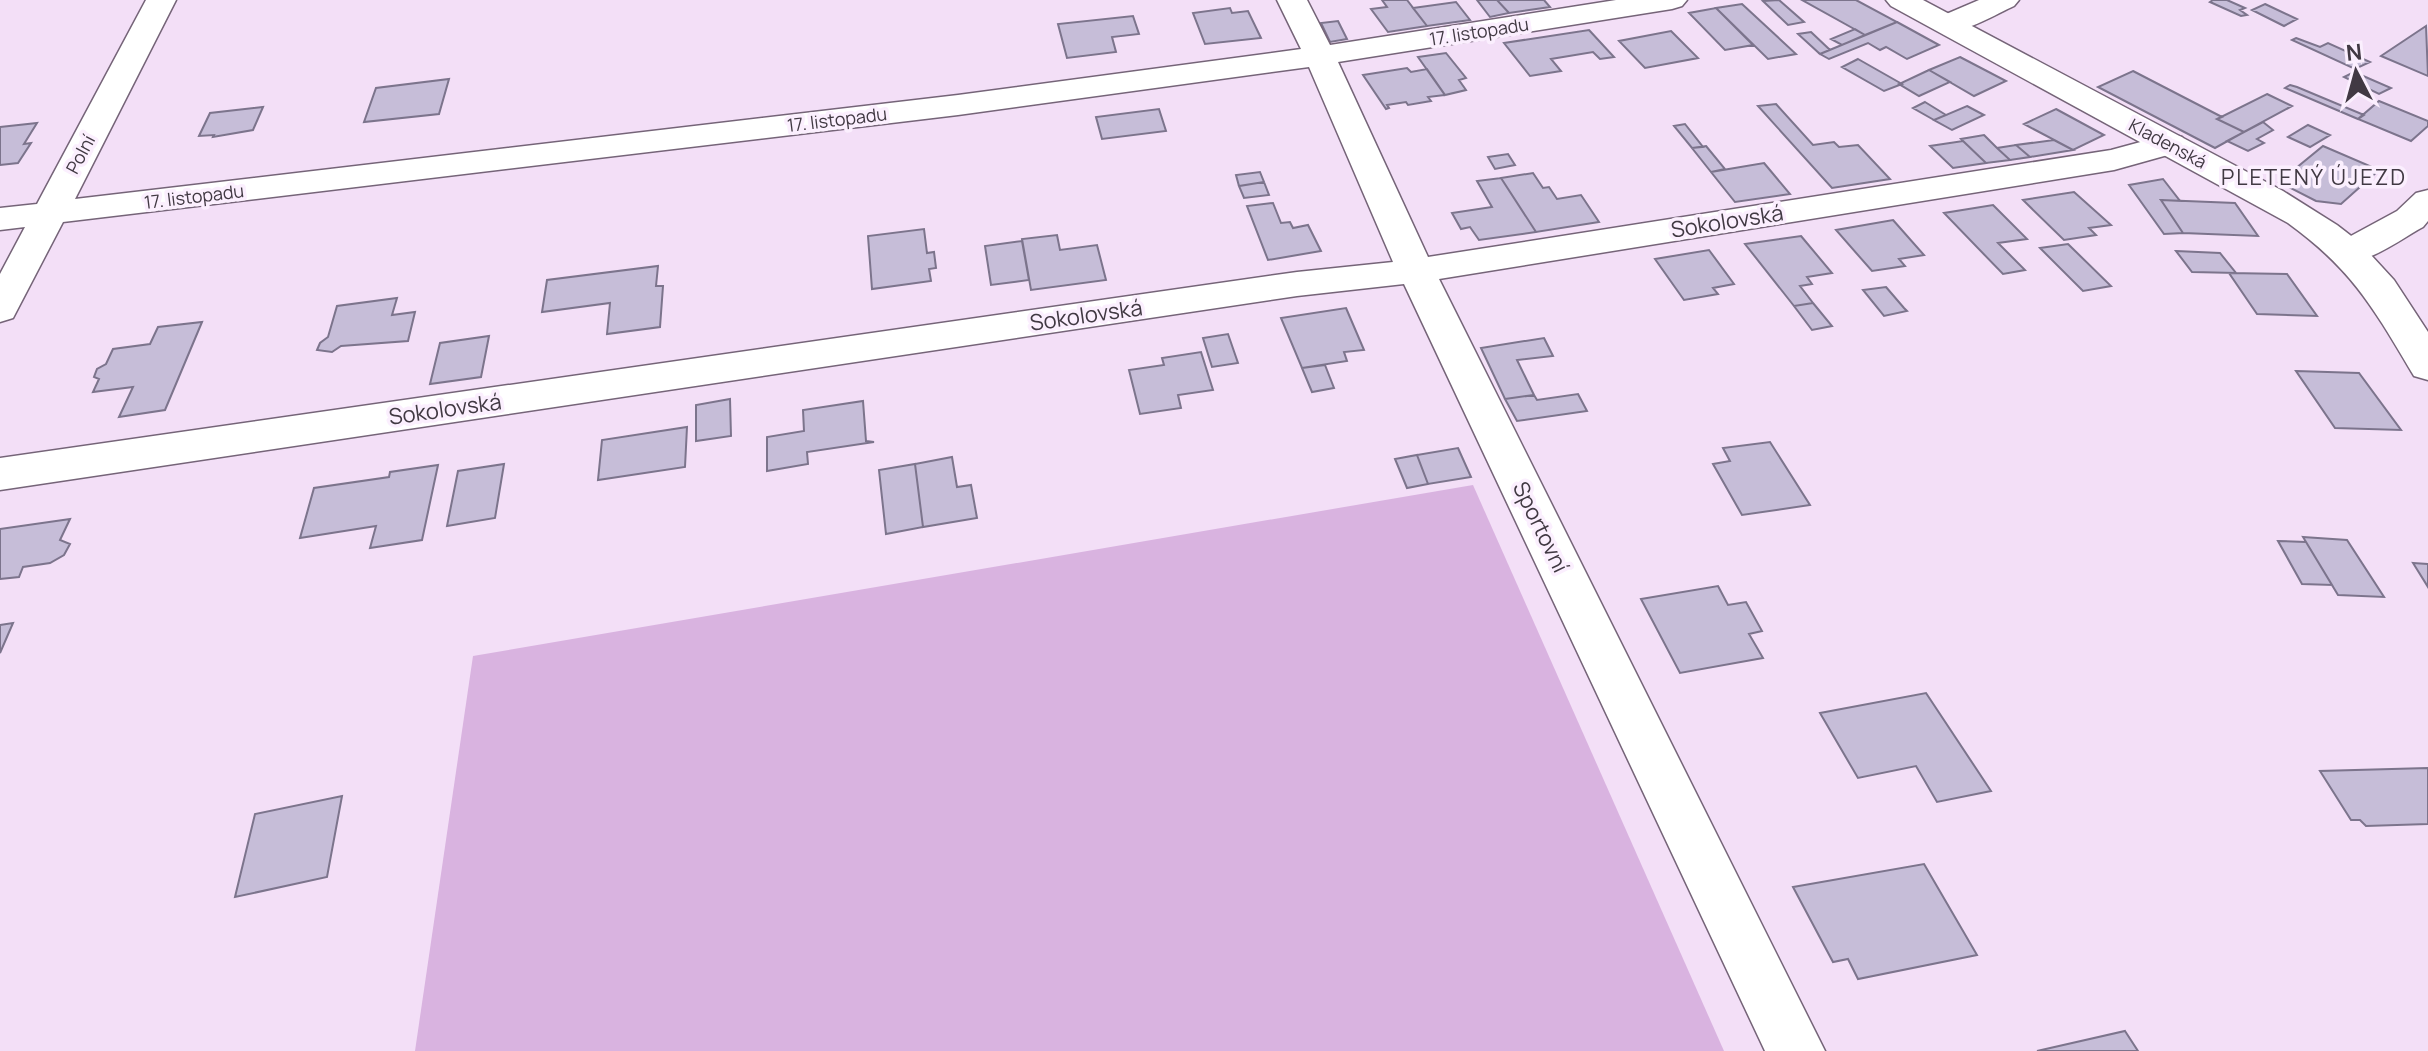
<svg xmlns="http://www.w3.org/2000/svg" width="2428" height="1051" font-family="Manrope,sans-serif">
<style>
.green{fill:#d9b3e0}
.building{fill:#c6bdd8;stroke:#7c748c;stroke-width:2}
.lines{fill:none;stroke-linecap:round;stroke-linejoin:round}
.street-casing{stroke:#756478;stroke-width:3}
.secondary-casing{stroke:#756478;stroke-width:3}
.street{fill:#fff;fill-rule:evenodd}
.secondary{fill:#fff;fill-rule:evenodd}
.labels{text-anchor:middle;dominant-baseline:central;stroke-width:7;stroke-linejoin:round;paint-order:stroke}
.far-street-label{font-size:18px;fill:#413943;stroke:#fbeffe}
.far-quarter-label{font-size:22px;letter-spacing:2px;fill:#413943;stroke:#fbeffe}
.street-label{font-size:22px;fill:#413943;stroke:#fbeffe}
</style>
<rect width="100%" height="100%" fill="#f3dff7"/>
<path class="green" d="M1473,485L1724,1051H415L473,656Z"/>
<path class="building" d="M1382,0H1407L1427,26L1388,32L1371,9L1387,7Z
M1477,0H1497L1509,13L1490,17Z
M1497,0H1544L1550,7L1509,13Z
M1779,0L1804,22L1788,25L1763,1Z
M1802,0H1856L1897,22L1865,35Z
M2213,0H2227L2245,8L2240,10L2247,15L2241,16L2210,2Z
M1456,2L1470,20L1427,26L1413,8Z
M1742,4L1796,54L1768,59L1716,8Z
M2265,4L2297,19L2284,26L2252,10Z
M1230,8L1232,13L1248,11L1261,38L1205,44L1193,13Z
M1716,8L1753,45L1725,50L1689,13Z
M1133,16L1139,34L1112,37L1116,52L1067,58L1058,24Z
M1338,21L1347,39L1330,42L1321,23Z
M1897,22L1939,45L1907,59L1886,47L1880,50L1868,43L1829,59L1820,54Z
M2426,26L2428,76L2381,56Z
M1855,29L1865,35L1842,45L1831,39Z
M1589,30L1614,57L1600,59L1593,52L1551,59L1561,71L1530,76L1504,43Z
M1671,31L1698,58L1645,68L1619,41Z
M1811,32L1830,50L1820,54L1798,34Z
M2296,38L2320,47L2328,43L2370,62L2355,69L2292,40Z
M1446,53L1466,78L1459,80L1466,90L1445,95L1418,57Z
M1960,57L2006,81L1974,96L1929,70Z
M1858,59L1902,84L1884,91L1842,67Z
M1407,68L1411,72L1427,69L1445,95L1428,97L1431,101L1408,105L1406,102L1387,105L1389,108L1386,109L1363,75Z
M1929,70L1950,82L1919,96L1899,84Z
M2133,71L2222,117L2217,119L2244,132L2215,148L2098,87Z
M2354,72L2391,88L2379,94L2344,77Z
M449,79L439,114L364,122L376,88Z
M2290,85L2297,87L2364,115L2358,119L2285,88Z
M2267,94L2292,106L2244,132L2217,119Z
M2379,101L2428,121V126L2411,141L2358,119Z
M1925,102L1946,115L1934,120L1913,108Z
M1776,104L1813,145L1834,142L1839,147L1858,145L1890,179L1832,188L1758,106Z
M1967,106L1984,115L1952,130L1934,120Z
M263,107L253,130L213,137L214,135L199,136L210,113Z
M1159,109L1166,131L1102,139L1096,117Z
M2056,109L2104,135L2073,150L2024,124Z
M2263,122L2273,130L2257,139L2264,143L2248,151L2227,141Z
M37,123L24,144L31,143L18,163L0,165V127Z
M1685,124L1703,147L1692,148L1674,126Z
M2308,125L2330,135L2310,147L2288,137Z
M1984,135L1997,148L2010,160L1986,163L1961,139Z
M2054,140L2073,150L2030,157L2016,145Z
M1963,141L1986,163L1953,168L1930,146Z
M2016,145L2030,157L2010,160L1997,148Z
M1706,146L1725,169L1711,172L1692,148Z
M2323,146L2379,170L2341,204L2316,201L2279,182Z
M1508,154L1515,165L1495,169L1488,157Z
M1764,163L1790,194L1735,202L1711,172Z
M1260,172L1264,182L1239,186L1236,175Z
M1533,173L1543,188L1549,187L1557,199L1581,195L1599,222L1536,232L1501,178Z
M1501,178L1536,232L1479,240L1470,227L1461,229L1452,213L1492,207L1477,181Z
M2163,179L2180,201L2161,200L2183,233L2164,234L2129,185Z
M1264,182L1269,195L1244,198L1239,186Z
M2074,192L2111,225L2089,228L2096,235L2064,240L2023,200Z
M2161,200L2235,203L2258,236L2183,233Z
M1273,203L1281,223L1290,222L1293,228L1308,225L1321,251L1268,260L1247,206Z
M1993,205L2027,239L1998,243L2025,270L2003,274L1944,213Z
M1893,220L1924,255L1899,259L1905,266L1872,271L1836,230Z
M924,229L927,253L934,252L936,268L929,269L931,281L872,289L868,236Z
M1057,235L1060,250L1097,245L1106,280L1031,290L1022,239Z
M1801,236L1832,273L1807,277L1812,284L1800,286L1813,303L1794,306L1745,244Z
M1022,241L1029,280L991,285L985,246Z
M2068,244L2111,286L2083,291L2040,248Z
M1709,250L1734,284L1713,288L1718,294L1684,300L1655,259Z
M2176,251L2220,253L2236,273L2192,272Z
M658,266L656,286H663L660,327L607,334L610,303L542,312L547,280Z
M2229,273L2287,274L2317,316L2257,314Z
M1886,287L1904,308L1907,311L1884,316L1863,290Z
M397,298L392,315L415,312L408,341L341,346L332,352L317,350L320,343L328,337L337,306Z
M1813,303L1832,326L1812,330L1794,306Z
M1346,308L1364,350L1344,352L1347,361L1302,368L1281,318Z
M202,322L165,410L119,417L133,387L93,392L99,379L94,377L97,369L106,364L113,349L150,344L158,327Z
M1228,334L1238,363L1212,367L1203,338Z
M489,336L481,377L430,384L440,343Z
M1544,338L1553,356L1517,360L1534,395L1505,399L1481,348Z
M1201,352L1213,390L1178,395L1181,408L1140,414L1129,370L1164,365L1162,358Z
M1325,365L1334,388L1312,392L1302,368Z
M2296,371L2359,373L2401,430L2335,428Z
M1578,394L1587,411L1517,421L1505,399L1534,395L1537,400Z
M730,399L731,436L696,441V405Z
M863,401L866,441L874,442L807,452L808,464L767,471V437L804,431L803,410Z
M687,427L685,467L598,480L602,440Z
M1770,442L1810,505L1742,515L1713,464L1730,461L1723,448Z
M1458,448L1471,477L1428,484L1417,455Z
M1417,455L1428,484L1407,488L1395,459Z
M952,457L957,487L971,485L977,518L923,527L915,464Z
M504,464L495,518L447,526L458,471Z
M915,464L923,527L886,534L879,470Z
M438,465L422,540L370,548L376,526L300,538L314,488L389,477L390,472Z
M70,519L60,540L70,544L64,555L50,563L23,567L19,577L0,579V529Z
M2303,537L2347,540L2384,597L2338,595Z
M2278,541L2306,542L2332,585L2302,584Z
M2413,563L2428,564V587Z
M1718,586L1728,605L1746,602L1762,631L1749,634L1763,658L1680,673L1641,599Z
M13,623L0,653V625Z
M1926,693L1991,791L1937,802L1916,766L1858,778L1820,713Z
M2428,768V824L2366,826L2360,820H2351L2320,771Z
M342,796L327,877L235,897L255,814Z
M1924,864L1977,955L1858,979L1848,959L1833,962L1793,887Z
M2125,1031L2138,1051H2037Z"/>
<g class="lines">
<g class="street-casing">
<path id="street" d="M146,0H176L75,199L958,95L1301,49L1277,0H1307L1330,45L1616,0H1687L1682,6L1672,9L1338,62L1428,257L2111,150L2170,134L2182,137L2187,144L2182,151L2114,170L1439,279L1825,1051H1765L1404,284L1297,296L0,490V458L1297,272L1393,262L1309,67L958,115L63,222L13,318L0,322V274L25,227L0,230V208L37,204Z
M1979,0H2019L2014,6C1992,16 1962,36 1937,30L1933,24L1937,18Z
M2428,190V221L2423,227C2397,241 2365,268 2336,260L2331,252L2336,244L2397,211L2416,193Z"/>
</g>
<g class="secondary-casing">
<path id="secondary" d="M1886,0H1923L2283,191L2337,225L2359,242L2394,280L2428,332V380L2414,376C2374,309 2353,270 2288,223L1891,6Z"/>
</g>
<use href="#street" class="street"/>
<use href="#secondary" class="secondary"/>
</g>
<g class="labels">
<g class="far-street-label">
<text transform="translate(1479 31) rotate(-9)">17. listopadu</text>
<text transform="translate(837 119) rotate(-7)">17. listopadu</text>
<text transform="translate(2168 143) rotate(28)">Kladenská</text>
<text transform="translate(80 154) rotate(-62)">Polní</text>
<text transform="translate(194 196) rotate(-7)">17. listopadu</text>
</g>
<g class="far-quarter-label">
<text x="2314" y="177">PLETENÝ ÚJEZD</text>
</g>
<g class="street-label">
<text transform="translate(1727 221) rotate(-9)">Sokolovská</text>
<text transform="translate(1086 315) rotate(-8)">Sokolovská</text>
<text transform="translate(445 409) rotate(-8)">Sokolovská</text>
<text transform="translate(1541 527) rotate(64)">Sportovní</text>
</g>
</g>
<g transform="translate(2356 72) rotate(354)" stroke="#fbeffe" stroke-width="6" paint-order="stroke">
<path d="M0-6L14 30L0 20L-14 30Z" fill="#413943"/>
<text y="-12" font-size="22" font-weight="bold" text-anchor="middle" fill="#413943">N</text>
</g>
</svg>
